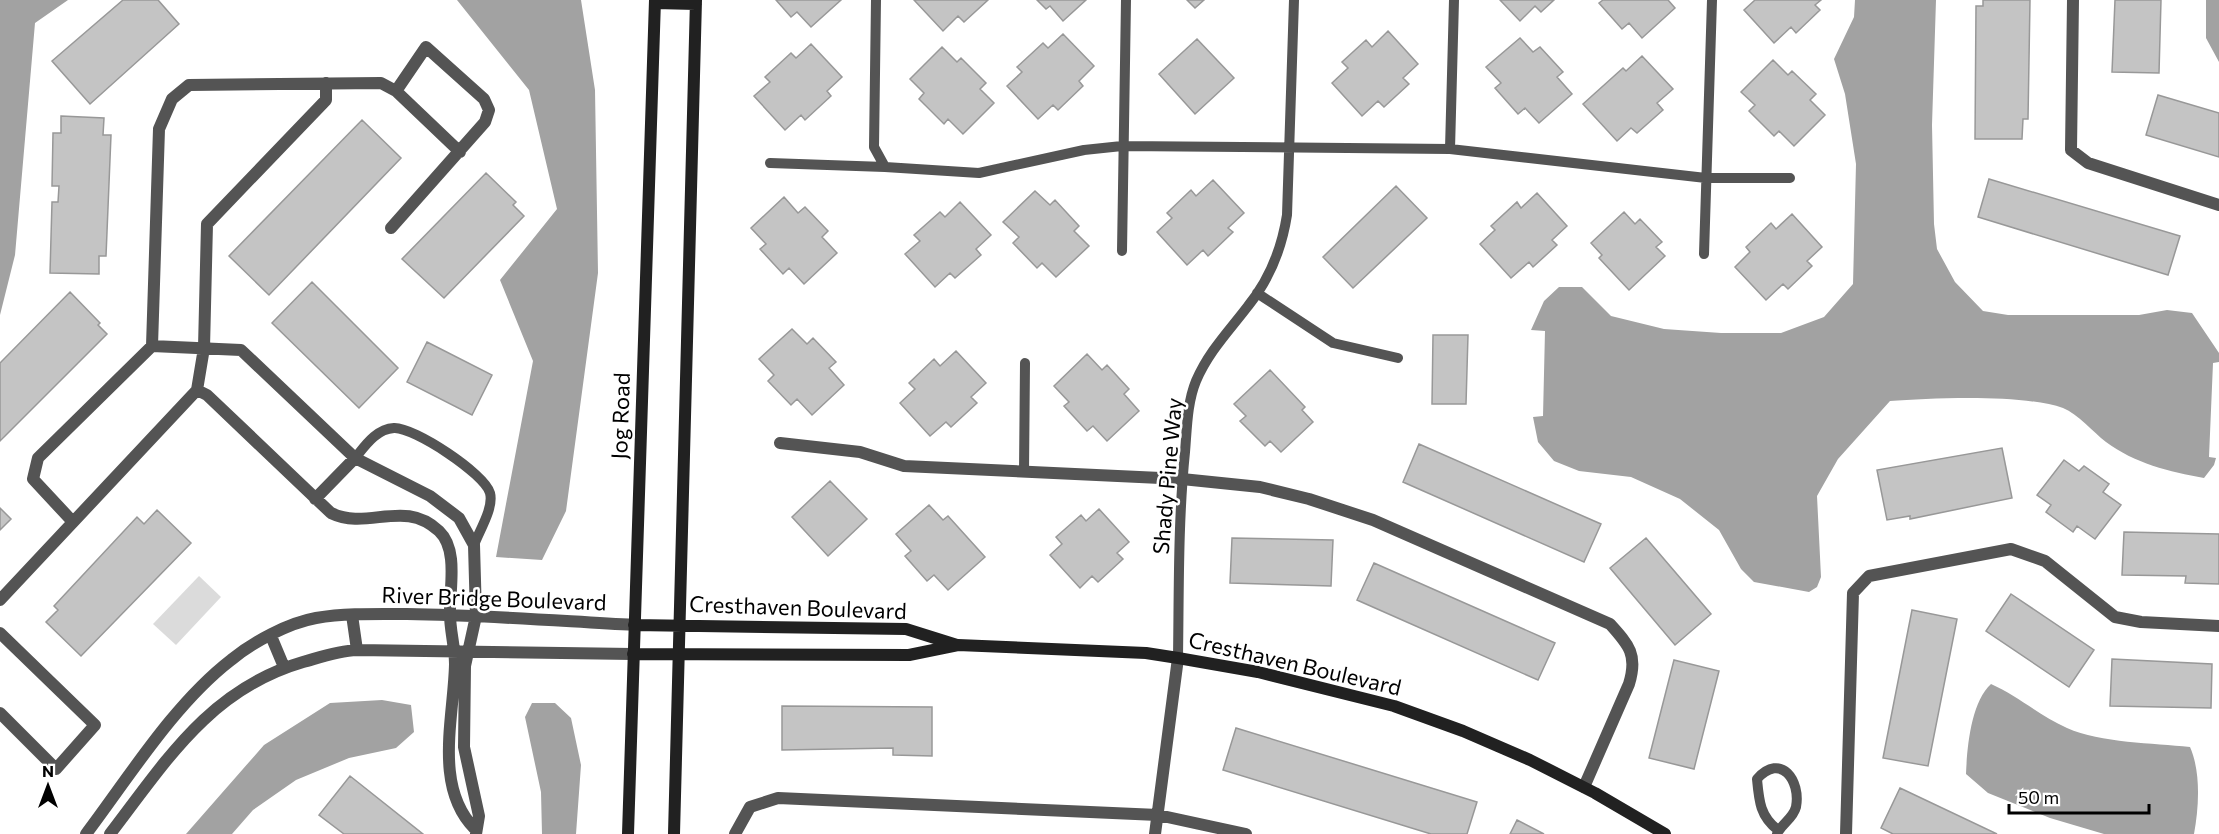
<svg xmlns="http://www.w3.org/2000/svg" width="2219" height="834" font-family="Commissioner,sans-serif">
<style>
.green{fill:#dbdbdb}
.water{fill:#a2a2a2}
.building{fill:#c4c4c4;stroke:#989898;stroke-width:1.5}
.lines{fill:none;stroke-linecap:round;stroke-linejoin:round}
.lane{stroke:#545454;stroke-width:10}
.street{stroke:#545454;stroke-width:12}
.secondary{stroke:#212121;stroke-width:12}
.labels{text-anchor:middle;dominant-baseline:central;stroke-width:5;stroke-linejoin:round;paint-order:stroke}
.street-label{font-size:22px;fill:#000;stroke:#fff}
</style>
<rect width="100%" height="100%" fill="#fff"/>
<path class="green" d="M199,576L221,597L176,645L153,624Z"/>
<path class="water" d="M0,0H68L35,23L15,255L0,315Z
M457,0H581L595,90L598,273L566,511L542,560L496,557L533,361L500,280L557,209L529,90Z
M1855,0H1936L1932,125L1934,224L1937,249L1955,282L1983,311L2008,315H2139L2167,310L2192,313L2219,353V362L2213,363L2209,457L2216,458L2214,465L2204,478C2170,472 2134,463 2106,442C2093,432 2078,414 2063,408C2023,394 1934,398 1890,401L1838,459L1817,496L1821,577L1817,587L1809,592L1754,582L1741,569L1719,530L1680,499L1631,477L1579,471L1554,461L1538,442L1533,417L1543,416L1545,331L1531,330L1544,301L1559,287H1582L1611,316L1664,329L1721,333H1781L1824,317L1853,284L1856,164L1845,94L1834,59L1854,17Z
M2206,0H2219V62L2206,38Z
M1991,684C2018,696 2040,716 2067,728C2101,743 2153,743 2190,747C2201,772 2199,807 2194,834H2104L2050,818L1988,793L1966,774C1967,748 1971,702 1991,684Z
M382,700L411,705L414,732L396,748L349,758L296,780L253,810L232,834H186L264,745L330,703Z
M532,703H555L571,718L581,765L576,834H542L541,792L525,717Z"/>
<path class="building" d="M123,0H158L179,24L90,104L52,61Z
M776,0H841L811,27L797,12L791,17Z
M914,0H988L964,22L958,16L943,31Z
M1037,0H1086L1063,21L1050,6L1046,9Z
M1187,0H1204L1195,8Z
M1500,0H1554L1541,12L1535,6L1520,21Z
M1603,0H1668L1675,8L1642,38L1629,23L1622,29L1599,3Z
M1755,0H1821L1815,5L1820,10L1796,33L1791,27L1774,43L1744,10Z
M1983,0H2030L2028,119H2023L2022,139H1975L1976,6H1983Z
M2115,0H2161L2159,73L2112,72Z
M1388,31L1418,64L1403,78L1409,84L1384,107L1378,101L1362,116L1332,83L1348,68L1342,62L1366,40L1372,47Z
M1063,34L1094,66L1079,81L1083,86L1058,110L1053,105L1038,119L1007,86L1022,72L1017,67L1043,43L1048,48Z
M1520,38L1533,52L1540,47L1563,72L1557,77L1572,94L1539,123L1525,108L1518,114L1495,88L1501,83L1486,67Z
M1197,39L1234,78L1195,114L1159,74Z
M811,44L842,77L827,91L831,96L805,120L801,115L785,130L754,96L770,82L765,77L791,53L796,58Z
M942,47L957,62L961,58L986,83L980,89L994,103L963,134L948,119L944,124L919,99L924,93L910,79Z
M1642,56L1673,89L1657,103L1663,110L1637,133L1631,128L1617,141L1583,104L1623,68L1626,71Z
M1773,60L1788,75L1792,71L1816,94L1810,100L1825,115L1794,146L1779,131L1774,136L1749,111L1755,105L1741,92Z
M2158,95L2219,113V157L2146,135Z
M61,116L104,118L103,135H111L106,256H99V274L50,273L52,202H58L59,186H52L53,133H61Z
M362,120L401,158L269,295L229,256Z
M486,173L516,202L513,205L524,216L444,298L402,259Z
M1989,179L2180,236L2168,275L1978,217Z
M1213,180L1244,213L1228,228L1233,232L1208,256L1203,250L1187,265L1157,232L1172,218L1167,213L1191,190L1196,196Z
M1396,186L1427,218L1353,288L1323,257Z
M1035,191L1050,205L1055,200L1079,226L1074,231L1089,246L1056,277L1042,263L1037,268L1013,243L1019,237L1003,222Z
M1537,193L1567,226L1552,240L1557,245L1533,267L1529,262L1511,278L1480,244L1495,230L1491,226L1517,202L1521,208Z
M784,197L798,213L805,207L828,231L822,237L837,253L804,284L789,268L783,274L760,249L766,244L751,228Z
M960,202L991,235L976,249L981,255L955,278L950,273L935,287L905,254L920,241L914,235L940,212L945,217Z
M1624,212L1635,224L1640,219L1662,242L1656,247L1665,256L1629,290L1599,258L1602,255L1591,243Z
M1792,214L1822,247L1807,261L1812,266L1788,289L1783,284L1766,300L1735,267L1750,252L1746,247L1771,223L1776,229Z
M312,282L398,368L359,408L272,323Z
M70,292L100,323L98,325L107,334L0,441V363Z
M792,329L807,344L813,338L836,362L829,368L844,385L812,415L797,399L791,405L768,381L774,375L759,359Z
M1433,335H1468L1466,404H1432Z
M427,342L492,375L472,415L407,382Z
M956,351L986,383L971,397L977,403L951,427L946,422L930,436L900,403L915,389L909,383L934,359L940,366Z
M1087,354L1102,370L1107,365L1129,389L1124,394L1139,411L1107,441L1093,426L1087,431L1064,406L1069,402L1054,386Z
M1270,370L1305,407L1302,410L1313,422L1281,452L1270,441L1265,446L1240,421L1246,416L1234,404Z
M1419,444L1601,524L1584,562L1403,482Z
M2002,448L2012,498L1910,519V516L1887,520L1877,470Z
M2064,460L2079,471L2084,466L2109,484L2103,492L2121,505L2095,539L2077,526L2073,532L2046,512L2051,505L2037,495Z
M830,481L867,519L828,556L792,517Z
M929,505L943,520L948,516L985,557L948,590L934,575L927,581L905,556L911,551L896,534Z
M0,508L11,519L0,530Z
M1099,509L1129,542L1117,553L1123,559L1098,582L1092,576L1080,588L1050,555L1062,544L1056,537L1081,515L1086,521Z
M157,510L191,543L81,656L46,622L58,610L54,606L137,517L144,524Z
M2124,532L2219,534V584L2185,583L2186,576L2122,575Z
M1232,538L1333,540L1331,586L1230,583Z
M1646,538L1711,614L1675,645L1610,568Z
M1374,563L1555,643L1538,680L1357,600Z
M2011,594L2094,650L2069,687L1986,631Z
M1912,610L1957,619L1928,766L1883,758Z
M2112,659L2212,664L2211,708L2110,706Z
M1674,660L1719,671L1694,769L1649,758Z
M782,706L932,707V756L893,755V748L782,750Z
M1236,728L1477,802L1467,834H1431L1223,770Z
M350,776L423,834H344L319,815Z
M1900,788L1997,834H1893L1881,828Z
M1517,820L1544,834H1510Z"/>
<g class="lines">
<path class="lane" d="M876,0L874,147L885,167L979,173L1084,150L1122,146L1450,149L1706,178H1790
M1450,149L1454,0
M770,163L885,167
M1122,251L1126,0
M1704,254L1712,0
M1257,293L1333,343L1398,358
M355,458C365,446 376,429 394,428C414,427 485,474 490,493C494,508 479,531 474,545
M1024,472L1025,363
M1178,658C1179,589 1178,521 1185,452C1187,429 1187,403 1196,381C1209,351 1229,331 1248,306C1269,280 1282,247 1287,215L1294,0
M1777,834C1781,824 1793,819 1796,807C1801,781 1781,752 1757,779C1759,801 1760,816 1778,830"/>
<path class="street" d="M2073,0L2071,150L2088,163L2219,205
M391,228L485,122L489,110L484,99L426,47L396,91
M152,346L159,129L172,99L189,85L381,83L396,91L460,152
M197,390L207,395L331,513C368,531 404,498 439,531C458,549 450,586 450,609C449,628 455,645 455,664C454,717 433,787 475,829
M780,443L860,452L904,466L1182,479L1260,487L1309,499L1373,520L1610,624C1629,645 1638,655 1629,684L1584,787
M315,499L355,458
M73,522L33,479L38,458L152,346L241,350L355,458L430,496L459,518L474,545L476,616L465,666L464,747L479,816L476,834
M0,600L197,390L204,348L207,224L326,100V83
M352,615L357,650
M0,633L95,725L56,769L0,713
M271,636L284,667
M86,834C129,777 174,704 231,660C253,642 288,623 316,618C346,613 377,614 407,614C483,615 559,621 634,625
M110,834C166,761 210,689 303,662C321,657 338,651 357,650L633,654
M735,834L750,807L778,798L1158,815L1246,834
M1155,834L1178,658
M1846,834L1853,593L1869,576L2011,549L2045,561L2115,617L2141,622L2219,626"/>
<path class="secondary" d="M655,3L696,4
M634,625L906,629L957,645
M633,654L909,655L958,645L1146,653L1178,658L1258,672L1394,706L1463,731L1530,760L1595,793L1665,834
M628,834L655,0
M674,834L696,0"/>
</g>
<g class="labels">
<g class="street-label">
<text transform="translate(620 416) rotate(-88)">Jog Road</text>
<text transform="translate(1167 476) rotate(-85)">Shady Pine Way</text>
<text transform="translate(494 598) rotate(2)">River Bridge Boulevard</text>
<text transform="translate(798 607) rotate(2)">Cresthaven Boulevard</text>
<text transform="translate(1295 663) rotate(13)">Cresthaven Boulevard</text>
</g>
</g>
<g transform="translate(48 786)" stroke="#ffffff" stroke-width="4.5" paint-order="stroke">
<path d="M0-4.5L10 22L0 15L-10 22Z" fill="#000000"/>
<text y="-9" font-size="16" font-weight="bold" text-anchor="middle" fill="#000000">N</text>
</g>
<path d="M2009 804v9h140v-9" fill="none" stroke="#000000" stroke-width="3"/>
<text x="2018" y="804" font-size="18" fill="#000000" stroke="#ffffff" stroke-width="4.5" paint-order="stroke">50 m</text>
</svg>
